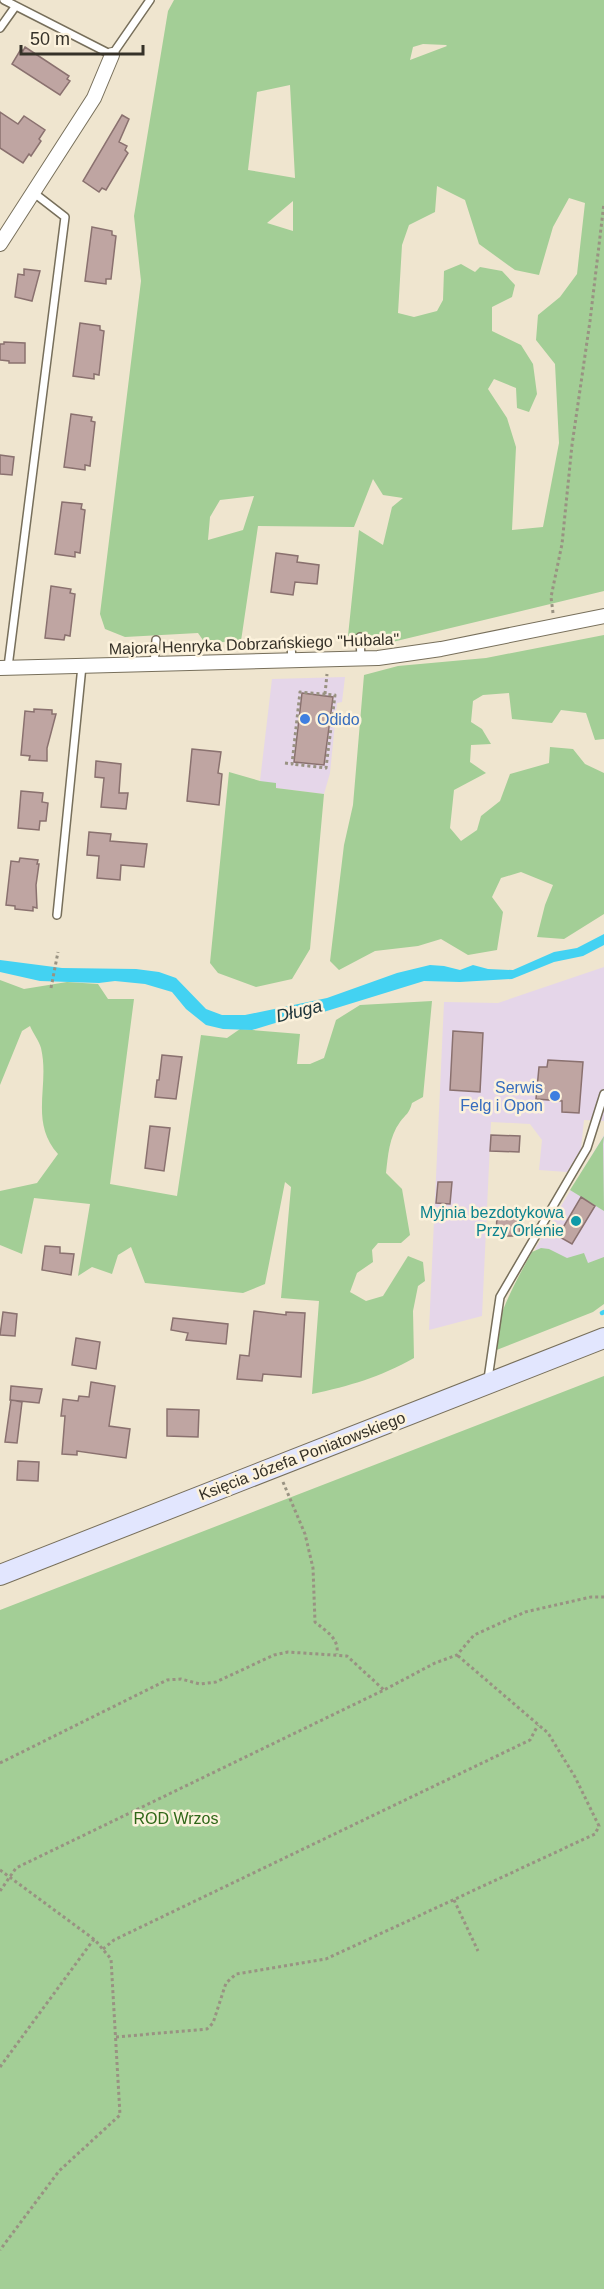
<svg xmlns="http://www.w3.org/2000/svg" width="604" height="2289" font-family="Helvetica,sans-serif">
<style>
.commercial{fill:#e5d6e9}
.green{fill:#a3ce96;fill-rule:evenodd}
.water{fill:#43d2f2}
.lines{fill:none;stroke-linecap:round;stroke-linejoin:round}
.stream{stroke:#43d2f2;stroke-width:4.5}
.building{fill:#bfa5a2;stroke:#8a716f;stroke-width:1.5}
.service-casing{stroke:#776f5b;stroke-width:10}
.minor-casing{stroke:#776f5b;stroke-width:16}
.secondary-casing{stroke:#776f5b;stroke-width:22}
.path{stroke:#999282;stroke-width:3;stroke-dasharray:3 3;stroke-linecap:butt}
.service{stroke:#fff;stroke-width:7}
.minor{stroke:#fff;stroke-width:14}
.secondary{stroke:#e2e6fe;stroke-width:20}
.shop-dot{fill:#3f7fe0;stroke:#fcf2dc;stroke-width:2}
.culture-dot{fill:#0f9aa8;stroke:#fcf2dc;stroke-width:2}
.labels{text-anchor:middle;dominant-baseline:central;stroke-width:5;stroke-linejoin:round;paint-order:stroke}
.street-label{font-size:16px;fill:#353128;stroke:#fcf2dc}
.shop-label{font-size:16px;fill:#366cbe;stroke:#fcf2dc;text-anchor:start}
.culture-label{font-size:16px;fill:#0d838f;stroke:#fcf2dc;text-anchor:end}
.park-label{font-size:16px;fill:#2f6718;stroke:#fcf2dc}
.water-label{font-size:18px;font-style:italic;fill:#1e353b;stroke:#fcf2dc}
</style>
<rect width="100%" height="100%" fill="#efe5cf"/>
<path class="commercial" d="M345,677L342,702L337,703L330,773L324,794L275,788L260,781L272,679Z
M604,967V1121L584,1120L581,1149L567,1172L539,1170L542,1140L530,1124L491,1122L482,1316L429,1330L444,1002L498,1003Z
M604,1135V1304L579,1317L535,1249Z"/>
<path class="green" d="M174,0H604V591L384,644L369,634L348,636L359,530L383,545L392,507L403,498L383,495L373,479L354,527L258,526L241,641L205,643L198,633L125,637L105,629L100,614L141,281L134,216L168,11ZM423,44L446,45L447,46L410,60L413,47ZM290,85L295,178L248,170L257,92ZM437,186L465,200L479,244L515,270L539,275L553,227L569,198L585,203L577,274L560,297L538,315L536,340L555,364L559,443L543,527L512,530L516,447L507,418L488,389L494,379L516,388L517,408L529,412L537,394L533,364L521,345L492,331V307L512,297L515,285L502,271L480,267L475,272L461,264L444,271L443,300L437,311L414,317L398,313L402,245L409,225L435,212ZM293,201V231L267,223ZM254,496L243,530L208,540L210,517L220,500Z
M604,635V739L595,740L586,713L561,710L552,723L512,719L509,693L483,695L473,701L471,722L482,729L491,744L471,745L470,762L486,773L454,790L450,828L461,841L477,830L481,816L500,801L510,774L549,763L550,747L573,749L585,764L604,773V914L564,939L537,937L545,905L553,885L521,872L501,878L492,897L503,912L497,950L468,955L441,939L418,946L375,951L339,970L330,961L344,845L353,805L364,675L398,666L486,658Z
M229,772L260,781L276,783V788L324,794L310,949L292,979L256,987L218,973L210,963Z
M0,980L24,989L67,982L98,984L108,999H134L110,1184L177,1196L201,1035L227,1038L240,1029L300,1034L297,1064H310L324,1058L336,1020L360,1005L432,1001L423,1097L412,1103C409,1114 406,1114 400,1122C389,1137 388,1156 386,1173L402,1189L410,1235L401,1243H378L372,1250L373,1262L357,1273L350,1292L366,1301L383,1296L408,1256L423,1262L425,1281L418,1286L413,1311L414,1358C380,1377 350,1386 312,1394L319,1301L281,1298L291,1187L285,1182L265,1284L243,1293L145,1283L131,1247L118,1255L112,1274L92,1267L78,1276L90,1204L34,1198L22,1254L0,1245V1191L37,1183L58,1154C29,1121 50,1086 41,1048C39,1041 33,1033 30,1026L22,1031L0,1085Z
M604,1136L603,1144L604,1211L570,1190Z
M541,1248L549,1249L567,1258L584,1253L588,1263L604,1257V1304L593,1312L494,1351C494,1319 517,1279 532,1252Z
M604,1376V2289H0V1610Z"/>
<path class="water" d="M604,934V945L583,956L554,962L512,979L460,982L424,981L317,1014L295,1017L252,1030L223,1029L206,1025L186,1009L172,992L145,984L115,981L99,983L40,981L0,972V960L62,968L136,969L159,972L176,978L206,1009L222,1015H245L327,998L397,973L430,965L444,966L460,970L473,965L488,969L513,970L554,952L577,948Z"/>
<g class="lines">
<path class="stream" d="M602,1313L604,1312"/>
</g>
<path class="building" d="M25,47L69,76L67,79L70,81L60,95L12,64L21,49L23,51Z
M0,112L18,124L24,116L45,130L39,139L41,141L31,156L29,154L23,163L0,148Z
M122,115L129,119L119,142L127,146L125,150L128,153L106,190L102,188L99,192L83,181Z
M92,227L112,231V235L116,236L111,279H106V284L85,281Z
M24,269L40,271L32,301L15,297L18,274L24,275Z
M80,323L100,326V330L104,331L99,375L94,374V379L73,376Z
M4,342L25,343V363H9V361L0,360V344H4Z
M71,414L92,417L91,421L95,422L90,466L85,465V470L64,467Z
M0,455L14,457L12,475L0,474Z
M62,502L82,504L81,509L85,510L80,553L75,552V557L55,554Z
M276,553L298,556L297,562L319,565L317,584L295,582L293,595L271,592Z
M51,586L71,589L70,593L75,594L70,636L65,635L64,640L45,638Z
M302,693L333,697L324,765L294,762Z
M34,709L52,710V714H56L47,748V761L29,760L30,756L21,755L25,711L34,712Z
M192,749L221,752L218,773L222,774L219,805L187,801Z
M96,761L121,764L119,793H128L126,809L101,807L104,778L95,777Z
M21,791L43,793L42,802L48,803L46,821H40L39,830L18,828Z
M89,832L111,834L110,841L147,844L144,867L121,865L120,880L97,878L99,856L87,855Z
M20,858L38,860L37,864H39L36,885L37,908L33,907V911L15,909V906L6,905L11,861L19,862Z
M453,1031L483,1033L480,1092L450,1090Z
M162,1055L182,1057L176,1099L155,1097L157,1080H159Z
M548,1060L583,1062L579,1113L562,1112V1101L536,1099L539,1067H547Z
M150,1126L170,1128L164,1171L145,1168Z
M491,1135L520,1136L519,1152L490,1151Z
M438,1182H452L450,1204L436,1203Z
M581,1197L595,1206L572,1244L558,1236Z
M497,1215L520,1216V1236H496Z
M45,1246L60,1247V1253L74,1254L71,1275L42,1270Z
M254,1311L286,1315V1312L305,1313L301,1377L263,1374L262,1381L237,1379L240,1355L249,1356Z
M3,1312L17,1314L15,1336L0,1335Z
M173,1318L228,1324L226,1344L186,1340L188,1333L171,1330Z
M76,1338L100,1342L96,1369L72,1365Z
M91,1382L115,1386L109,1426L130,1429L126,1458L77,1451V1455L62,1454L65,1416H61L63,1399L78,1401L79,1396L89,1397Z
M11,1386L42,1389L39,1403L10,1400Z
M11,1400L22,1402L17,1443L5,1442Z
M167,1409L199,1410L198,1437L167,1436Z
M18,1461L39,1462L38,1481L17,1480Z"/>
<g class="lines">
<g class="service-casing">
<path id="service" d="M4,0L112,55L150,0
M0,28L15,7
M360,637L361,659
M291,644L292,661
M154,664L156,640
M8,667L65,217L34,193
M57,915L82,666
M488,1379L500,1297L587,1148L604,1094"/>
</g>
<g class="minor-casing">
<path id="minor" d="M0,244L94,98L112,55
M0,668L378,658L441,649L604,616"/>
</g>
<g class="secondary-casing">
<path id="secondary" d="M0,1575L604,1338"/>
</g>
<path class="path" d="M553,613L551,597L562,544L572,445L590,321L604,203
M325,694L327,674
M285,763L292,764L300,692L335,695L326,768L292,764
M51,988L58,952
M283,1482L305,1534L313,1568L315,1622C327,1632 339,1638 337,1654
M0,1763L167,1680L181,1679L200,1684L216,1682L274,1655L288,1652L347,1656L384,1690
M0,1870L95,1940L111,1959L120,2115L59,2171L0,2250
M0,1891L16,1868L384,1690L435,1663L457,1655L474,1635L525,1612L591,1597H604
M454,1900L478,1951
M103,1949L114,1940L530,1740L538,1725
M116,2037L207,2029L213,2023L226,1983L236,1974L326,1959L595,1834L599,1826L575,1777L548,1733L457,1655
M0,2067L94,1939"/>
<use href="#service" class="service"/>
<use href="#minor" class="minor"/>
<use href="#secondary" class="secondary"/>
</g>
<g class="shop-dot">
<circle cx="305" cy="719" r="6"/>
<circle cx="555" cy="1096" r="6"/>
</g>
<circle class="culture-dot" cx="576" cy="1221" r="6"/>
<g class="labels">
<g class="street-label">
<text transform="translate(254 644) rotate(-2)">Majora Henryka Dobrzańskiego "Hubala"</text>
<text transform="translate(302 1456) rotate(-21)">Księcia Józefa Poniatowskiego</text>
</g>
<g class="shop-label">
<text x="317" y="719">Odido</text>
<text x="543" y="1087" text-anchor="end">Serwis<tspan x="543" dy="18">Felg i Opon</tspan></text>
</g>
<g class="culture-label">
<text x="564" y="1212">Myjnia bezdotykowa<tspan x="564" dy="18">Przy Orlenie</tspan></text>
</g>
<g class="park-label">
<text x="176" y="1818">ROD Wrzos</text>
</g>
<g class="water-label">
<text transform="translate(299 1011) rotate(-14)">Długa</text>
</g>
</g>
<path d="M21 45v9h122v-9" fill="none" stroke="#353128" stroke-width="3"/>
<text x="30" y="45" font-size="18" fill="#353128" stroke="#fcf2dc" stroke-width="4.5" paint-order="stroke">50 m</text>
</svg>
